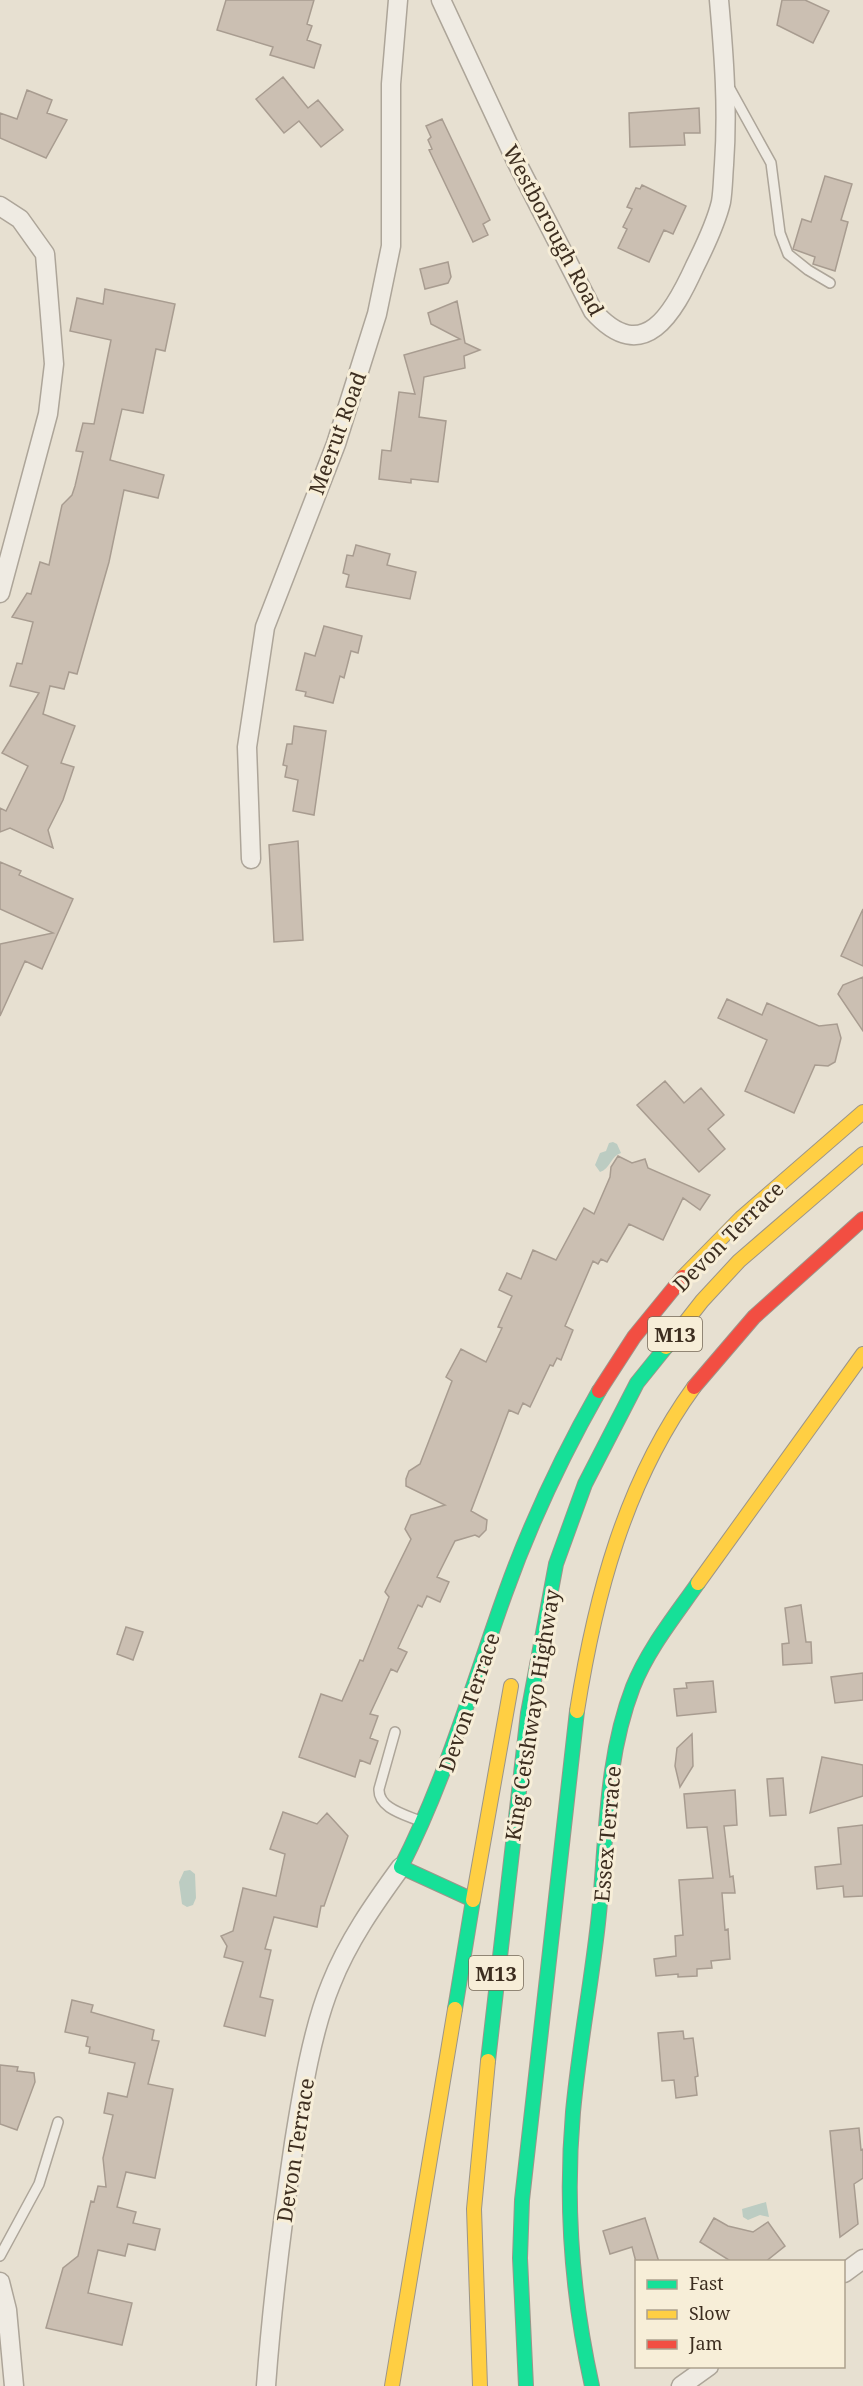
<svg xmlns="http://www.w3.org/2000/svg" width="863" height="2386" font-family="'Noto Serif',serif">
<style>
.water{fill:#bcccc2}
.building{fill:#cbbfb2;stroke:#a89c90;stroke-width:1.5}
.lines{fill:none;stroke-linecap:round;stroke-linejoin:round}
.lane-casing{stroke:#ada599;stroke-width:12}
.street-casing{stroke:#ada599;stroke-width:21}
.fast-casing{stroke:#9c958a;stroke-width:16}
.slow-casing{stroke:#9c958a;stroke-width:16}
.jam-casing{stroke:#9c958a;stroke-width:16}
.lane{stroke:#efebe3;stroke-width:9}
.street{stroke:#efebe3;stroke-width:18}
.fast{stroke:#16e098;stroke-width:14}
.slow{stroke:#ffcf43;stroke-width:14}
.jam{stroke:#f24e42;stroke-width:14}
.labels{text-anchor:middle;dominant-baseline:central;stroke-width:6;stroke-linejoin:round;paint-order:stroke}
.shield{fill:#f7eed8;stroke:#756857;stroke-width:1.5}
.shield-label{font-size:20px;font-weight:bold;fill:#3d2e20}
.street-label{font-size:21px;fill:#3d2e20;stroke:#f7eed8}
</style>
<rect width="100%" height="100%" fill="#e7e0d1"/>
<path class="water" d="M613,1142L617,1144L621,1153C611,1156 610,1169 600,1172L595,1165L600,1153L606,1151L609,1143Z
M190,1870L195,1874L196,1898L193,1905L187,1907L182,1904L179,1882L184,1871Z
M766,2202L769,2217L760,2215L748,2220L743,2217L742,2209Z"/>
<path class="building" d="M226,0H314L307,24L312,26L307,40L321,45L314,68L270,55L273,47L217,30Z
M782,0H805L829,11L813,43L777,25Z
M283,77L308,108L318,100L343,130L321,147L299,121L284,133L256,99Z
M27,90L52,100L47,113L67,120L46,158L0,138V113L17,119Z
M699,108L700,133H684L685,145L630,147L629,113Z
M442,119L490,220L483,224L488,235L473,242L429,150L432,149L428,140L431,137L426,126Z
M825,176L852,184L841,220L848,222L835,271L813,264L815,257L793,249L802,219L811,222Z
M642,185L686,206L673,234L664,230L649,262L618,248L627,229L623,227L632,209L627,207L636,188L640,189Z
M448,262L451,277L448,283L425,289L420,269Z
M105,289L175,304L165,351L156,349L143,413L122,409L110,460L164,475L158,498L124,490L109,562L77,674L69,672L64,689L50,686L43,714L75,726L61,763L74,767L63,800L48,830L53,848L10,828L0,832V808L6,811L28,766L2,753L39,693L10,686L17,663L22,664L33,622L12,617L27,593L31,594L40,562L49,565L62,505L72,495L75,486L83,452L76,451L83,423L94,424L111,340L70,331L77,298L103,304Z
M457,301L465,343L480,350L464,356L465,368L424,377L419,417L446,421L438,482L411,479V483L379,479L382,450L391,451L399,392L415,394L404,355L460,339L431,324L428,313Z
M356,545L390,554L387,565L416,572L410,599L346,587L349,575L343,573L347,555L353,556Z
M324,626L362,636L358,653L351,651L344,678L340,676L333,703L305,696L306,692L296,690L305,653L315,656Z
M294,726L326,731L314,815L293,811L298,780L285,777L287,766L283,765L287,744H292Z
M298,841L303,940L274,942L269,845Z
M0,862L21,871L19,875L73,899L42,969L25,961L0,1016V944L53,933L0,909Z
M863,909V966L841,956Z
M863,977V1031L838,994L843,985Z
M727,999L762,1015L767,1003L819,1026L837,1024L841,1038L835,1062L828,1066L815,1065L794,1113L745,1091L767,1040L718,1018Z
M665,1081L684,1103L701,1088L724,1115L708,1129L725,1149L699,1172L637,1105Z
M618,1156L632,1163L645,1159L648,1168L710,1195L700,1210L683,1198L663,1240L629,1224L607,1262L601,1259L598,1264L593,1261L565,1326L573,1330L561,1360L557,1358L553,1366L550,1365L530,1407L523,1403L518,1414L509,1410L471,1511L487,1520L486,1530L479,1537L475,1535L455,1541L437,1577L449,1582L440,1602L427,1596L422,1607L418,1605L398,1648L407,1652L397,1672L391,1669L370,1714L378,1716L370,1738L378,1741L370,1764L360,1760L355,1777L299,1757L321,1694L342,1701L360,1660L363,1661L389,1597L385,1592L411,1539L405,1529L411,1515L445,1505L406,1486V1479L409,1471L420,1464L452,1381L446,1377L461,1349L486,1362L502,1328L498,1327L512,1296L499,1290L507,1273L521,1279L533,1250L556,1260L584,1208L594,1214L610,1177L611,1167Z
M801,1605L806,1642H811L812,1663L783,1665L782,1644L789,1643L785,1608Z
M126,1627L143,1632L133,1660L117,1654Z
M863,1673V1700L835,1703L831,1677Z
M713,1681L716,1712L677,1716L674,1689L687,1688L686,1683Z
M692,1734L693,1766L680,1787L675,1766L677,1748Z
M822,1757L863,1765V1796L810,1813Z
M783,1778L786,1815L770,1816L767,1779Z
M735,1790L737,1825L724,1826L730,1877L733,1876L735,1893H722L725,1930L728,1929L730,1959L711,1961L712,1968L697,1969V1976L678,1977V1974L656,1976L654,1959L676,1956L675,1936L683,1935L679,1880L713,1878L707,1827L687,1828L684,1794Z
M283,1812L317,1824L327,1813L348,1836L324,1906H321L317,1927L274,1917L265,1949L271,1950L260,1997L273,2000L265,2036L224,2026L243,1962L224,1957L227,1946L221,1936L233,1931L243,1888L276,1896L285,1854L270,1849Z
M863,1825V1896L844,1897L843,1886L817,1889L815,1867L841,1864L838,1828Z
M72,2000L93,2005L91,2012L154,2030L152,2040L159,2041L148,2084L173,2089L155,2178L126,2172L117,2207L136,2212L133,2223L160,2229L155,2250L128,2244L125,2256L98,2250L88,2293L132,2303L122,2345L46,2328L63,2268L78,2256L91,2201L94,2202L98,2186L106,2187L103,2158L113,2115L104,2113L108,2093L127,2097L135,2063L89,2053L90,2047L86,2046L88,2037L65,2032Z
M683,2031L684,2039L693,2038L698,2076L695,2077L697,2095L676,2098L674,2080L662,2081L658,2033Z
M0,2065L18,2067L17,2071L34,2073L35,2082L17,2130L0,2124Z
M859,2128L861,2150L863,2149V2178L854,2184L858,2224L840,2237L830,2131Z
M645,2218L659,2262H636L632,2247L610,2254L603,2231Z
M714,2218L728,2226L753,2232L768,2222L785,2246L765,2262H732L700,2242Z"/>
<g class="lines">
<g class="lane-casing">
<path id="lane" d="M729,87L771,163L780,233L788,254L808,270L830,283
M395,1732L379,1789C378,1809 407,1815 422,1822
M0,2256L39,2184L58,2122"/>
</g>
<g class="street-casing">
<path id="street" d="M441,0L517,163L593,311C644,368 674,312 695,266C705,246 716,223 721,202C723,190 723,177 724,165C728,109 724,56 719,0
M0,206L20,219L45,254L54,364L48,414L0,593
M251,859L247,747L265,627L336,444L377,314L391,246V84L398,0
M844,2273L863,2259
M0,2282L7,2310L14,2386
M266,2386C272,2304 282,2224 294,2143C302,2093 312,2030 331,1984C348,1941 374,1904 401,1867
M681,2386L709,2366"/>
</g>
<g class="fast-casing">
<path id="fast" d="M455,2009L473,1900L401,1867C446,1779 472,1686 505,1594C530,1524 562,1456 599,1391
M488,2061L528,1713L556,1564L585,1484L637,1383L666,1347
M526,2386L520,2258L522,2200L577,1711
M592,2386C572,2296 565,2204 573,2112C579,2048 591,1986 598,1923C607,1844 604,1762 633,1687C648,1649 675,1616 698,1583"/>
</g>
<g class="slow-casing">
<path id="slow" d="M683,1277L741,1218L863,1112
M666,1347L702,1301L739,1261L863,1154
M698,1583L863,1354
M577,1711C595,1597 625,1482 694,1387
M473,1900L511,1686
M392,2386L455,2009
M480,2386L474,2209L488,2061"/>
</g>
<g class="jam-casing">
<path id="jam" d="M694,1387L754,1317L863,1219
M599,1391L634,1337L683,1277"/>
</g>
<use href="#lane" class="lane"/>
<use href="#street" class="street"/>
<use href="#fast" class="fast"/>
<use href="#slow" class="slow"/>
<use href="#jam" class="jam"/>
</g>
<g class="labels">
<g class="shield">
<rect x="648" y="1317" width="54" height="34" rx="4.5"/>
<rect x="469" y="1956" width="54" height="34" rx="4.5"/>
</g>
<g class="shield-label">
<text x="675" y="1334">M13</text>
<text x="496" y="1973">M13</text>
</g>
<g class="street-label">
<text transform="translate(554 230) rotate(62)">Westborough Road</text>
<text transform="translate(337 433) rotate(-70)">Meerut Road</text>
<text transform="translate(728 1236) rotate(-45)">Devon Terrace</text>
<text transform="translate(469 1702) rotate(-71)">Devon Terrace</text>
<text transform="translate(532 1715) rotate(-81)">King Cetshwayo Highway</text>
<text transform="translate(607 1834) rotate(-85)">Essex Terrace</text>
<text transform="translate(295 2150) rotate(-81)">Devon Terrace</text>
</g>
</g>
<rect x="635" y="2260" width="210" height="108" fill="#f7eed8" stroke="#ada18e" stroke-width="1.5"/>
<rect x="647" y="2280" width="30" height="9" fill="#16e098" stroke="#ada18e" stroke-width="1.5"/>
<text x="689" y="2290" font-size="18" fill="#3d2e20">Fast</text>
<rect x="647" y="2310" width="30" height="9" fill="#ffcf43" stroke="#ada18e" stroke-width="1.5"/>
<text x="689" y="2320" font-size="18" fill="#3d2e20">Slow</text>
<rect x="647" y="2340" width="30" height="9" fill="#f24e42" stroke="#ada18e" stroke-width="1.5"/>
<text x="689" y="2350" font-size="18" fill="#3d2e20">Jam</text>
</svg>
